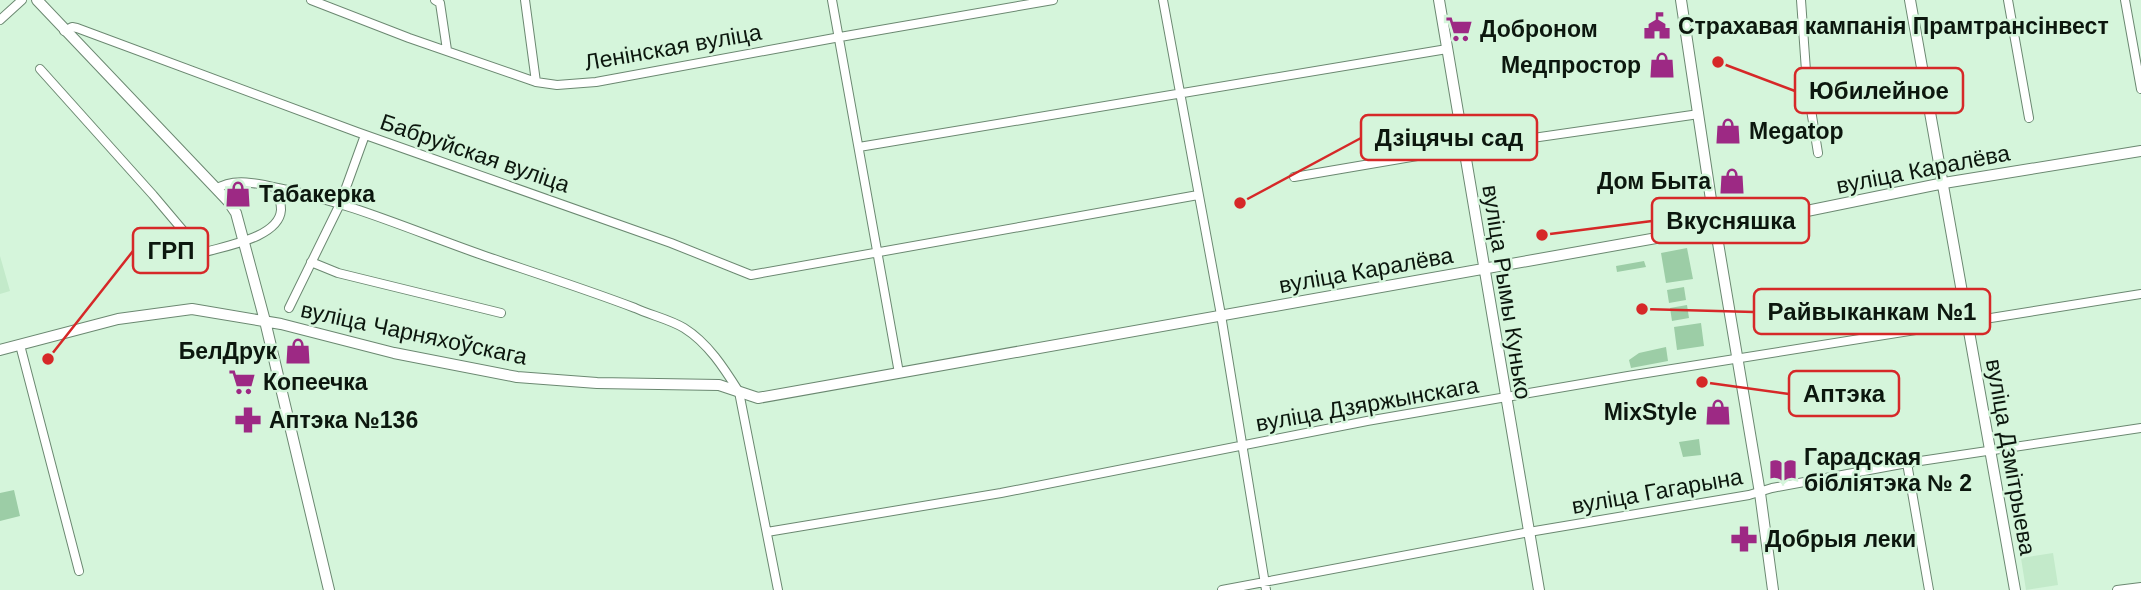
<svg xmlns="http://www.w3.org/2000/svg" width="2141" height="590" font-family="Helvetica,sans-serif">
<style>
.built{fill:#c3eaca}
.green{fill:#9ccda6}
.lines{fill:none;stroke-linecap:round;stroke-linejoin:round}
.minor-casing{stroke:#6b8871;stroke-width:10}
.tertiary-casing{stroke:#6b8871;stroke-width:12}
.minor{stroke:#fff;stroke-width:8}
.tertiary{stroke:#fff;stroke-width:10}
.labels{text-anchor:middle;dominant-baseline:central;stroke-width:5;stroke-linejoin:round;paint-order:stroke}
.poi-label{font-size:23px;font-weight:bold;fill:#0c170e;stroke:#d5f5db;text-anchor:start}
.street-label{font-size:23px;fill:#0c170e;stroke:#d5f5db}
.leader{fill:none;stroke:#d62828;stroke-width:2.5}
.callout-dot{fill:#d62828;stroke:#d5f5db;stroke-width:2.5}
.callout{fill:#d5f5db;stroke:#d62828;stroke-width:2.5}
.callout-label{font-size:24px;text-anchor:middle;font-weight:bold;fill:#0c170e}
</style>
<rect width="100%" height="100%" fill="#d5f5db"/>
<path class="built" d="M0,256L10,291L0,294Z
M2053,553L2058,585L2026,590L2021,558Z"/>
<path class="green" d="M1687,248L1693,279L1666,283L1661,253Z
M1644,261L1646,267L1617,272L1616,266Z
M1684,287L1686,300L1669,303L1667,290Z
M1687,305L1689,318L1672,321L1670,308Z
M1701,323L1704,346L1677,350L1674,327Z
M1666,347L1668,361L1631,368L1629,360L1639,353Z
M1699,439L1701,455L1683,457L1679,442Z
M14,490L20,516L0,521V493Z"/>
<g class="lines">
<g class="minor-casing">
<path id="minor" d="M311,0L409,38L536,82L557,85L596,82L840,37L1053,0
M435,0L440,3L447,50
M525,0L536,82
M832,0L899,373
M1163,0L1221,315L1266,590
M1801,0L1807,85L1818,153
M2008,0L2029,118
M2125,0L2141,89
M0,20L22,0
M64,31L72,27L77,28L357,132L671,243L751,275L1198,195
M40,69L153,195L202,253C224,246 279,238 281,210C281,203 279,195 278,188
M859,147L1447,49
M1294,177L1464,148L1699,114
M217,189C232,177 261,184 278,188C349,202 416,232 485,256C535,273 585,289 635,308C650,315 669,319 684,328C708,343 724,368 739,392L778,590
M311,262L338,273L501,313
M289,308L340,204L365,135
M20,345L79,571
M1907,463L1929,590
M767,532L1001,493L1367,421L1628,376L2141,294
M1222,590L1529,532L1749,495L1772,488L1907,463L2141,428
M2117,590L2141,587"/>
</g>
<g class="tertiary-casing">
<path id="tertiary" d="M37,0L228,201L236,213L265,321L329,590
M1439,0L1539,590
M1681,0L1713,213L1760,493L1773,590
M1910,0L2015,590
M0,350L118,319L192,309L281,324L394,353L517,377L597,383L719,385L758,398L1797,213L1944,183L2141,151"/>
</g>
<use href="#minor" class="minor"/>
<use href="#tertiary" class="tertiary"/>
</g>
<defs>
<g id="civic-bare" transform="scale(2.1)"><path d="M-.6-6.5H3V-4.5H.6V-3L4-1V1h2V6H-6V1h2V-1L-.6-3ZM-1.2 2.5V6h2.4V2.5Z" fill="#9d2984" stroke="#d5f5db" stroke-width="2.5" paint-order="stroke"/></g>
<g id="supermarket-bare" transform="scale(2.1)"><path d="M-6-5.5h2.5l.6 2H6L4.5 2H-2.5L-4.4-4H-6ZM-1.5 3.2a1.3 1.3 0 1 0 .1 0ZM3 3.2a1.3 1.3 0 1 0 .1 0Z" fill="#9d2984" stroke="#d5f5db" stroke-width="2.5" paint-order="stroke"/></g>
<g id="shop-bare" transform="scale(2.1)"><path d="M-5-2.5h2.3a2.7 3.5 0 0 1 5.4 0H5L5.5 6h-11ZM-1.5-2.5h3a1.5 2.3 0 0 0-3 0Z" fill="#9d2984" stroke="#d5f5db" stroke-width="2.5" paint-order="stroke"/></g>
<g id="pharmacy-bare" transform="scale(2.1)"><path d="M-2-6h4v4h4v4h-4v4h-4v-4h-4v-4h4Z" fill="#9d2984" stroke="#d5f5db" stroke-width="2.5" paint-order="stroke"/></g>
<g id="library-bare" transform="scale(2.1)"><path d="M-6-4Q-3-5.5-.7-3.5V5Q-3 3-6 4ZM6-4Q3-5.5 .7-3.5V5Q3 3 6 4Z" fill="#9d2984" stroke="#d5f5db" stroke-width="2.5" paint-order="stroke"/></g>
</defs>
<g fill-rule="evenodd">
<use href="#civic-bare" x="1657" y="26"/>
<use href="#supermarket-bare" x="1459" y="29"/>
<use href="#shop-bare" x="1662" y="65"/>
<use href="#shop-bare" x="1728" y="131"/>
<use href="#shop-bare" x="1732" y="181"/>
<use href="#shop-bare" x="238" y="194"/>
<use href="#shop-bare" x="298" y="351"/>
<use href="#supermarket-bare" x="242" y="382"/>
<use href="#shop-bare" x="1718" y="412"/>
<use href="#pharmacy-bare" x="248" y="420"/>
<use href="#library-bare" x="1783" y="470"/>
<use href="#pharmacy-bare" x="1744" y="539"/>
</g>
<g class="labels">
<g class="poi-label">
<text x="1678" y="26">Страхавая кампанія Прамтрансінвест</text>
<text x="1480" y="29">Доброном</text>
<text x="1641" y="65" text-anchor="end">Медпростор</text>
<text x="1749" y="131">Megatop</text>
<text x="1711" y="181" text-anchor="end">Дом Быта</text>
<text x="259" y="194">Табакерка</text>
<text x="277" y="351" text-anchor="end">БелДрук</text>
<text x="263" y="382">Копеечка</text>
<text x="1697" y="412" text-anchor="end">MixStyle</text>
<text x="269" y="420">Аптэка №136</text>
<text x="1804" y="457">Гарадская<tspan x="1804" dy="26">бібліятэка № 2</tspan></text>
<text x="1765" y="539">Добрыя леки</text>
</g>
<g class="street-label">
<text transform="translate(673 47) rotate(-10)">Ленінская вуліца</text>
<text transform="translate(475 153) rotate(19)">Бабруйская вуліца</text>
<text transform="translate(1923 169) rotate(-11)">вуліца Каралёва</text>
<text transform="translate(1366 270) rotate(-10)">вуліца Каралёва</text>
<text transform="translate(1507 292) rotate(81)">вуліца Рымы Кунько</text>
<text transform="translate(414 333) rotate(12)">вуліца Чарняхоўскага</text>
<text transform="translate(1367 404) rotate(-10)">вуліца Дзяржынскага</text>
<text transform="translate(2011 457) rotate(80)">вуліца Дзмітрыева</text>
<text transform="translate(1657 491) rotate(-10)">вуліца Гагарына</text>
</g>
</g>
<path class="leader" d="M1718 62L1795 91M1240 203L1361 138M1542 235L1652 221M48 359L133 251M1642 309L1754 312M1702 382L1789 394"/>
<g class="callout-dot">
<circle cx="1718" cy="62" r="7"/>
<circle cx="1240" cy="203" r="7"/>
<circle cx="1542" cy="235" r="7"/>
<circle cx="48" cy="359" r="7"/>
<circle cx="1642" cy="309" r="7"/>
<circle cx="1702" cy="382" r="7"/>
</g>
<g class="callout">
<rect x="1795" y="68" width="168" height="45" rx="7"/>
<rect x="1361" y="115" width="176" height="45" rx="7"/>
<rect x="1652" y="198" width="157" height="45" rx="7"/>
<rect x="133" y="228" width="75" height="45" rx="7"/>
<rect x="1754" y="289" width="236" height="45" rx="7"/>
<rect x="1789" y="371" width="110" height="45" rx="7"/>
</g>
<g class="callout-label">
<text x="1879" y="99">Юбилейное</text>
<text x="1449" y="146">Дзіцячы сад</text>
<text x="1731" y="229">Вкусняшка</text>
<text x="171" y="259">ГРП</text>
<text x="1872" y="320">Райвыканкам №1</text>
<text x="1844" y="402">Аптэка</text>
</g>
</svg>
